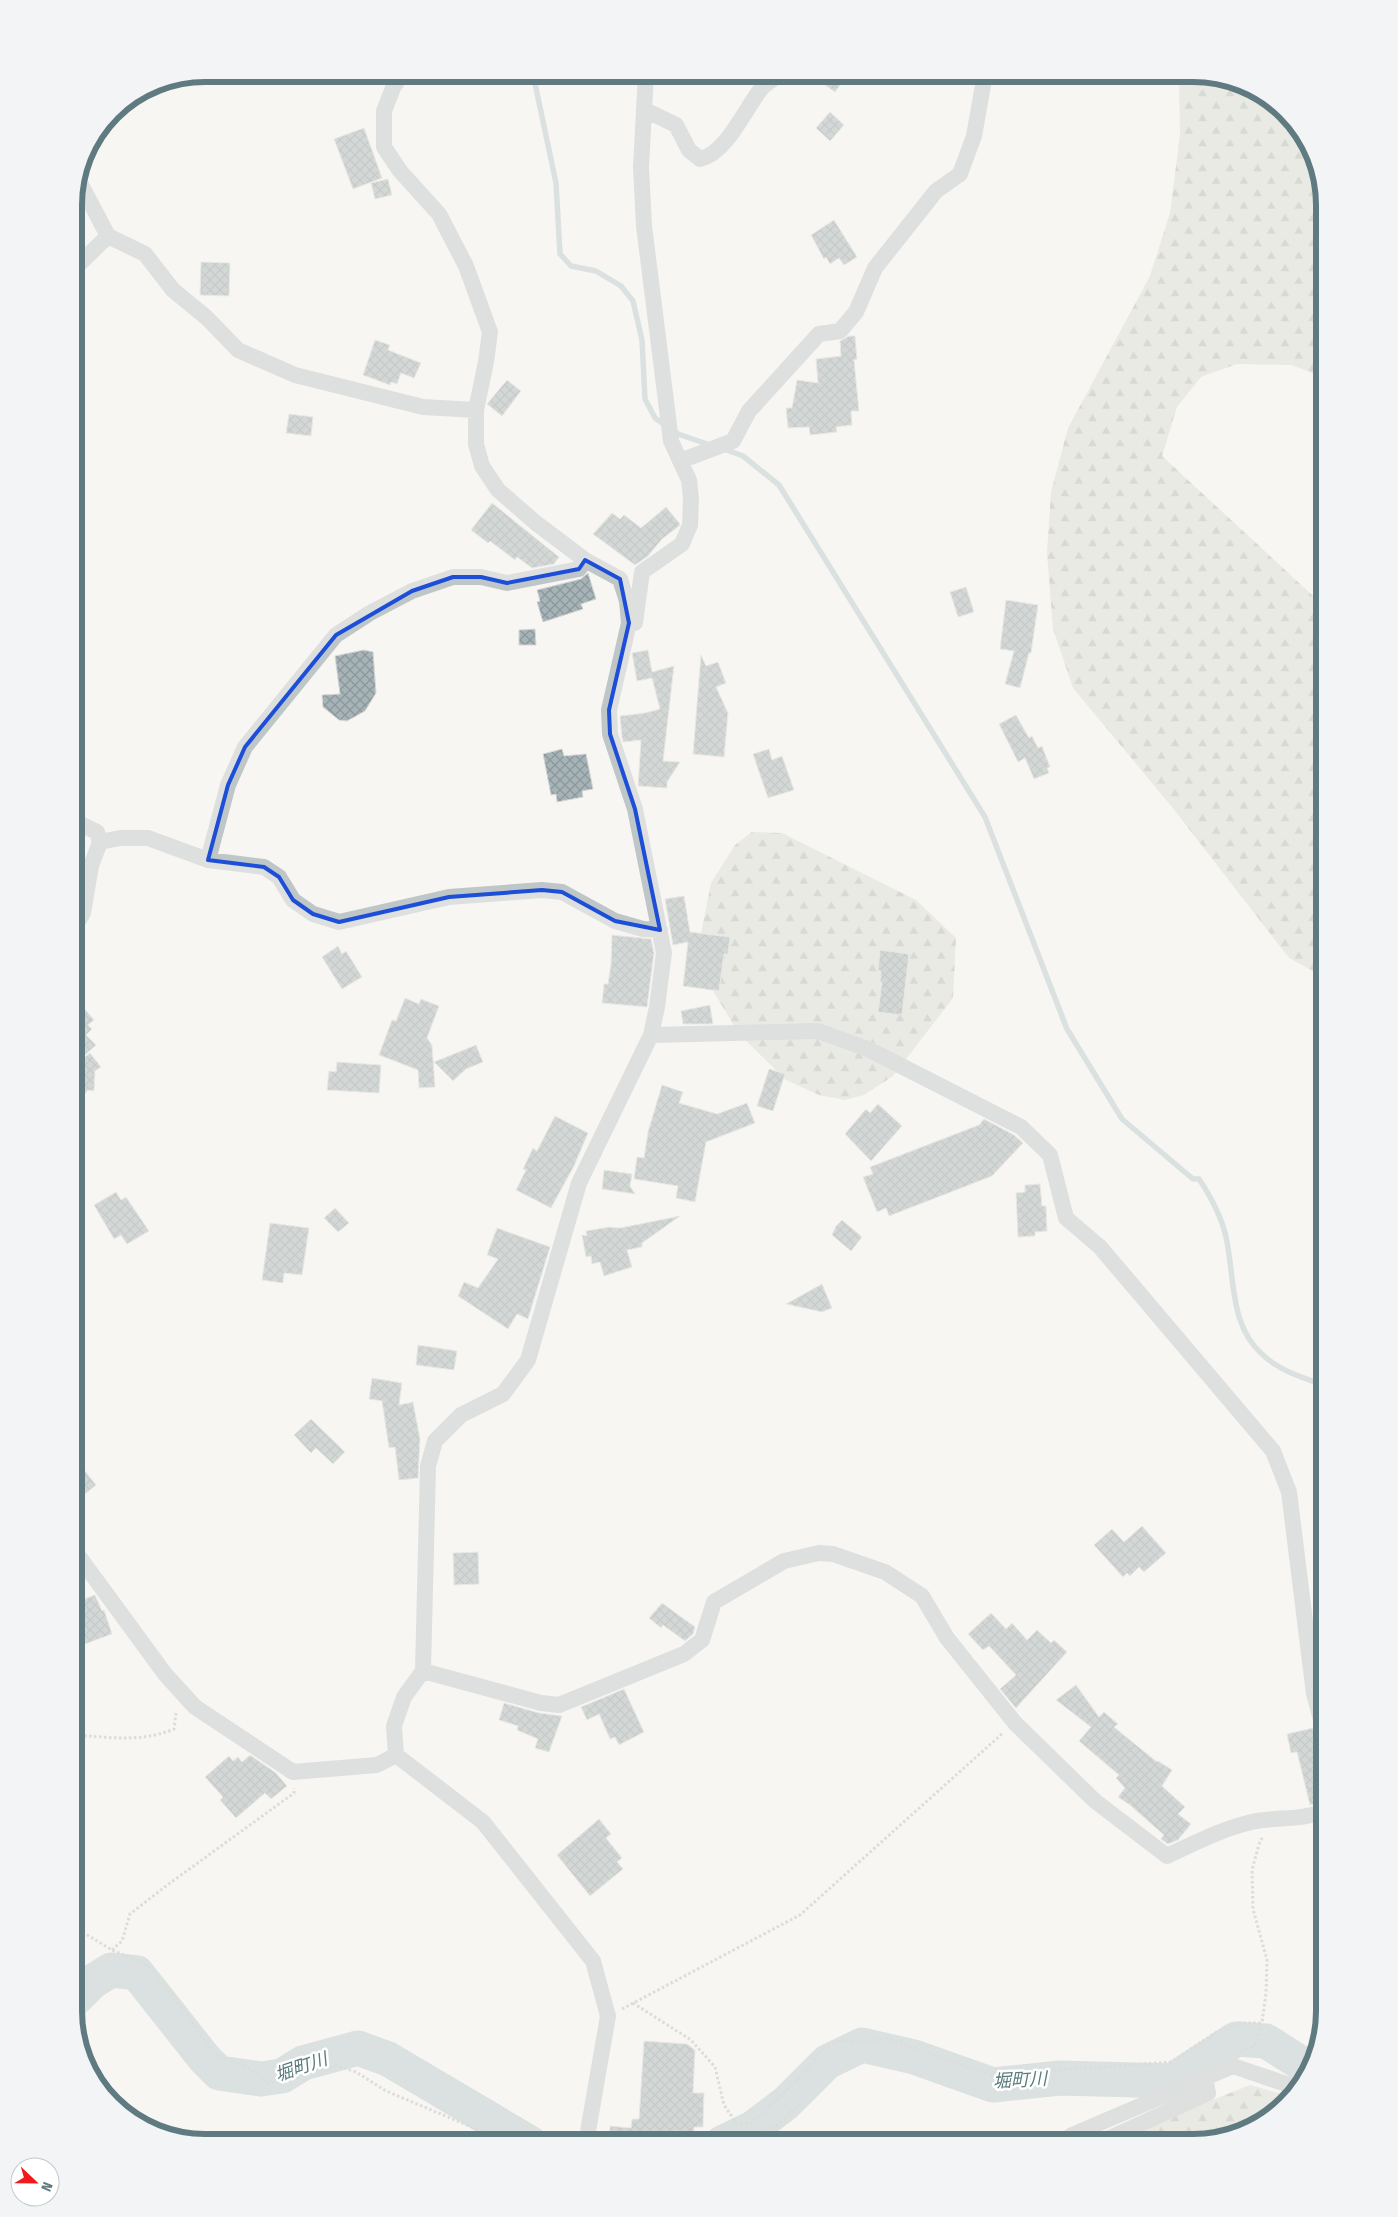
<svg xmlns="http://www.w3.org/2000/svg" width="1398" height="2217" font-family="'Fira Sans Condensed','Noto Sans JP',sans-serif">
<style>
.forest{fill:url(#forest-firs)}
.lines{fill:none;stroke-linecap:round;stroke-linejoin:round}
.stream{stroke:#b5c8c9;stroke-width:5.5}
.river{stroke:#b5c8c9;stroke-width:35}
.building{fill:url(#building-cross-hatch);stroke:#d8d7d5}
.path{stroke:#b9bebf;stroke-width:3;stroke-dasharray:2.5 2.5;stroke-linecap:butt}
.street{stroke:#bfc6c8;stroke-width:16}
.marked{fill:none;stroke:#1d4ed8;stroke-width:4;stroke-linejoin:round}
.labels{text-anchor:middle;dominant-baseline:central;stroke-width:5;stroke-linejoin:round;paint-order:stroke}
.water-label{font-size:18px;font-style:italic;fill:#5a7b7c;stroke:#fff}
.rim{fill:none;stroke:#5f7a80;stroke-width:6}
</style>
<defs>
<pattern id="forest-firs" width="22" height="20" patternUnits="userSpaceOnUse" patternTransform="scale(1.25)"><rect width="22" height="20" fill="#d8dcd2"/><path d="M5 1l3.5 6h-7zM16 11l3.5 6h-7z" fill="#b2b7b0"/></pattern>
<pattern id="building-cross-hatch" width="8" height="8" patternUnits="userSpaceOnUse" patternTransform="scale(1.25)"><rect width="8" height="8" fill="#a7b4b7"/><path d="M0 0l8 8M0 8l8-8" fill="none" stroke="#8b979a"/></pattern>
</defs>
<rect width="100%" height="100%" fill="#f7f6f3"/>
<path class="forest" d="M1179,74H1201L1265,96L1311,147L1324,206V377L1291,365L1237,364L1201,377L1177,407L1162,456L1324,606V968L1315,972L1289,958L1172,807L1073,688L1053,629L1047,553L1051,492L1068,428L1150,276L1170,213L1180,135Z
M74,211C80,225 86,241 74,255Z
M752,832L782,833L916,900L956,938L953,998L893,1076L864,1095L845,1100L819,1095L786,1080L739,1034L703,974L701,933L711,883L735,845Z
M1250,2085L1289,2096L1251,2130L1202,2141L1189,2139L1180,2143H1120L1142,2128Z"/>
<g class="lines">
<path class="stream" d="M533,74L556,183L560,254L571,266L596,271L621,286L633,301L642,340L645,399L655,418L678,434L710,445
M724,449L743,456L779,485L985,817L1067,1029L1122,1119L1193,1179H1199C1211,1197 1221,1215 1226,1237C1235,1277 1229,1326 1263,1355C1280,1371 1303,1378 1324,1385"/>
<path class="river" d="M74,2000L92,1982L111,1970L137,1973L205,2059L219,2073L261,2079L282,2076L303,2063L358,2048L388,2059L530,2143
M722,2143L753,2128L786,2103L827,2062L862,2045L914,2057L993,2085L1060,2078L1172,2081L1236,2039L1266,2041L1307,2067"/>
</g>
<path class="building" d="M810,74H848L835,92Z
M830,112L844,125L830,141L816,128Z
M364,128L382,178L353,189L334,139Z
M388,179L392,195L375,199L371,183Z
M834,220L857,257L844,265L839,258L830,264L826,257L824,259L811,235Z
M201,262L230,263L229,296L200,295Z
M849,336H855L857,359L854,360L859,411H851L852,425L836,427L837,432L810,435L809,427L788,428L786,408H792L797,380L818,383L816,359L841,356L840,341Z
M375,340L390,345L388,350L421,363L414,378L401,373L397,384L391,382L390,385L363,375Z
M507,380L521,391L502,416L487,404Z
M289,414L313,417L311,436L286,433Z
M492,503L559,557L554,564L532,568L517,557L515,560L490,541L488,543L471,530Z
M666,507L680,524L679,526L662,539L648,556L635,565L593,534L612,513L620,519L624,515L641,528Z
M588,573L596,599L581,604L583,609L543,622L537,602L540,601L537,590L581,579Z
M966,587L974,612L958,617L950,592Z
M1006,600L1038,605L1031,653H1029L1020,688L1005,684L1014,651L1000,649Z
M535,629L536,645H519V630Z
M364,650L373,652L376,693L365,711L347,721L339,720L323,707L322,695L340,694L335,656Z
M648,650L652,672L674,666L663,761L680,762L667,782V788L638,786L641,740L623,742L622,737L620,716L645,713L660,709L652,678L637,681L632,653Z
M701,655L706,666L718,662L726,683L716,687L728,713L724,757L693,754Z
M1016,715L1029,738L1032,736L1038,748L1042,746L1050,767L1047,768L1049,773L1034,779L1025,758L1018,762L999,724Z
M562,749L564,756L586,754L593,789L582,791L583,797L557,802L556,794L551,795L543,754Z
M769,749L772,760L782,756L794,790L768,798L753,754Z
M684,896L690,932L730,937L728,954H724L719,991L683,986L688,942L673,945L665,899Z
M612,935L651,939L654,953L647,1007L602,1003L604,984H608L611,964Z
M338,946L342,954L346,951L362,977L342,989L322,957Z
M880,950L909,954L902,1015L878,1012L882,982H880L881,971L878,970Z
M405,998L419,1004L421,999L439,1006L427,1038L432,1045L435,1087L419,1088L418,1070L379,1055L392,1020L396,1021Z
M710,1005L713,1024H683L681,1011Z
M83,1007L94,1020L88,1025L92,1029L86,1035L96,1045L74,1065V1010L76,1013Z
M476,1045L483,1062L466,1069L453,1081L434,1062Z
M90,1053L101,1067L95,1071L94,1091L88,1090L74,1107V1066Z
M337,1062L381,1065L379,1093L327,1090L329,1071L336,1072Z
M769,1069L785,1074L773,1111L757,1106Z
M662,1085L683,1092L679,1103L717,1114L747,1103L755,1123L706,1142L695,1202L676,1198L678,1186L634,1179L637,1157L644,1158L648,1132Z
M878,1104L902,1126L871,1161L845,1134L866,1109L870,1113Z
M555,1116L588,1133L574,1166L551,1208L516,1190L526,1170L523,1169L533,1148L537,1151Z
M984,1119L1014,1135L1023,1143L992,1176L889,1216L886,1208L877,1212L863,1177L873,1174L870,1167L979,1125Z
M604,1170L632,1174L630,1186L635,1194L602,1189Z
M1040,1184L1042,1206H1046L1047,1231L1035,1232V1236L1018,1237L1016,1193L1025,1192V1185Z
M116,1192L121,1200L126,1197L149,1231L127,1244L121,1235L114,1239L94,1205Z
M335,1208L349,1223L338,1232L324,1218Z
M680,1216L642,1243V1247L627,1250L632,1267L604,1276L600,1262L592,1264L591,1256L586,1257L582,1235L587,1236L586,1231L609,1227L620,1228Z
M842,1220L862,1237L851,1251L832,1235L836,1226Z
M270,1223L309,1228L302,1275L284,1273L283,1283L262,1280Z
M497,1228L550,1247L528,1319L517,1314L508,1329L458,1296L464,1282L478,1288L498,1259L487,1255Z
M822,1284L832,1308L822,1312L786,1304Z
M418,1345L457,1351L454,1370L416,1365Z
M372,1378L402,1383L399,1405L413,1402L420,1439L418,1478L399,1480L395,1447L389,1448L382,1401L369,1399Z
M311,1419L345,1452L333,1464L316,1448L311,1453L294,1435Z
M74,1457L96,1485L74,1503Z
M1142,1526L1166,1553L1144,1572L1139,1567L1130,1576L1127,1573L1123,1577L1094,1545L1112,1529L1124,1542Z
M478,1552L479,1584L454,1585L453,1553Z
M95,1595L102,1611L104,1610L112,1634L74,1648V1618L83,1614L79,1601Z
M662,1603L695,1627L693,1634L685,1641L663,1625L661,1628L649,1618Z
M991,1613L1006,1629L1012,1623L1027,1640L1037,1630L1051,1643L1054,1640L1067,1652L1016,1708L1000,1689L1016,1675L989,1646L983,1650L968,1634Z
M1076,1685L1099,1717L1104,1712L1118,1724L1114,1727L1157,1762L1158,1761L1172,1770L1162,1786L1185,1807L1178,1814L1191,1824L1178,1840L1168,1844L1161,1839L1164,1835L1130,1805L1118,1797L1125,1788L1116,1778L1119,1775L1079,1741L1091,1727L1056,1700Z
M624,1689L644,1732L619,1745L615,1737L610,1739L599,1714L587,1720L581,1707Z
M504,1703L539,1713L562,1716L549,1752L535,1748L538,1739L517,1730L518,1726L499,1720Z
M1313,1728L1315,1734L1320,1740L1322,1748L1324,1747V1801L1310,1805L1297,1752L1291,1753L1287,1734Z
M250,1755L276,1773L287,1786L271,1799L265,1793L236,1818L220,1800L223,1797L205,1777L229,1756L233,1761L238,1757L242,1762Z
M599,1819L611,1834L606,1838L622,1858L617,1862L623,1869L590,1896L557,1855Z
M644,2041L687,2044L695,2050L693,2093H704L703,2127H694V2132L675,2131L674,2137H664L663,2143H609L610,2126L631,2128L632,2119H639Z"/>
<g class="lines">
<path class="path" d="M74,1735C109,1737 140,1743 174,1729L176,1713
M74,1927L112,1950L147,1965L171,1993L215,2054L249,2068L270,2084L335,2065L356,2072L386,2091L510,2143
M112,1950L122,1941L130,1914L166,1886L294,1793V1788
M633,2003L691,2040L715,2067L724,2105L737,2124L751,2123L804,2074L821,2050L839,2040L852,2042L889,2039L991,2075L1171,2062L1218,2031L1239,2023H1262
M622,2009L800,1915L1003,1733
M1241,2051L1254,2046L1262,2023L1266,1993L1267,1960L1253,1909L1252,1870L1260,1841L1263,1837
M740,2143L776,2126L802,2102"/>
<path class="street" d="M402,74L393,88L384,111V147L400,171L439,214L466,266L490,332L486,362L476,410V444L482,466L498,490L536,523L585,560L620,579L627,601L629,623L609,710L610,734L635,809L664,953L657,1007L651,1035L579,1183L528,1360L503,1394L461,1415L435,1441L428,1466L423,1671L404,1697L394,1726L396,1755L483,1822L593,1961L608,2016L586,2143
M645,110L676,125L689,150L700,159C726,154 745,109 761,89C766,83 774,79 780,74
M78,179L108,236L145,254L173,290L207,318L238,350L295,375L423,407L476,410
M74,269L108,236
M680,461L733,441L749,411L819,334L840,331L856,312L875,268L936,191L960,174L974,136L985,74
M635,623L642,572L682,544L690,525L691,499L689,480L671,441L644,226L641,167L646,74
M74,821L97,832L100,842
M208,860L228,785L245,747L336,635L370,613L412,591L453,577H481L507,583L579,569L585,560
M74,928L83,913L91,866L100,842L120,838H148L208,860L264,867L279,877L293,900L313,914L339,922L449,897L542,890L562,892L615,921L643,929L660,930
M651,1035L818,1031L868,1049L1021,1127L1050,1155L1066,1218L1100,1247L1273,1451L1289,1492L1314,1694L1324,1731
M74,1553L80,1558L165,1674L195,1707L293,1772L377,1765L396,1755
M423,1671L541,1703L559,1705L684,1654L702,1640L714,1602L784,1561L819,1553L833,1554L885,1572L922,1596L947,1638L1015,1723L1095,1801L1167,1856C1195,1843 1226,1827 1256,1821C1279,1817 1303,1820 1324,1811
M1062,2143L1072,2135L1233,2066L1298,2088
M1106,2143L1110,2138L1208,2093L1205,2078"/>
</g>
<path d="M0 0H1398V2217H0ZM585,560L620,579L629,623L609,710L610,734L635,809L660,930L615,921L562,892L542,890L449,897L339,922L313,914L293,900L279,877L264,867L208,860L228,785L245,747L336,635L412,591L453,577H481L507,583L579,569Z" fill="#f7f6f3" fill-opacity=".55" fill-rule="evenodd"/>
<path class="marked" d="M585,560L620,579L629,623L609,710L610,734L635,809L660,930L615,921L562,892L542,890L449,897L339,922L313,914L293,900L279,877L264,867L208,860L228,785L245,747L336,635L412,591L453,577H481L507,583L579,569Z"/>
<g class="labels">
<g class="water-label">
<text transform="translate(301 2067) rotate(-19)">堀町川</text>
<text transform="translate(1020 2080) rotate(-3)">堀町川</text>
</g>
</g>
<path d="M0 0H1398V2217H0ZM205 82H1193A123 123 0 0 1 1316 205V2011A123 123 0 0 1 1193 2134H205A123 123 0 0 1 82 2011V205A123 123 0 0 1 205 82Z" fill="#f2f4f5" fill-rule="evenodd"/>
<path class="rim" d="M205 82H1193A123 123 0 0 1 1316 205V2011A123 123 0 0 1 1193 2134H205A123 123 0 0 1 82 2011V205A123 123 0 0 1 205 82Z"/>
<g transform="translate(35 2182) rotate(112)"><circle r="24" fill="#ffffff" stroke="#bfcacc"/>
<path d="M0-4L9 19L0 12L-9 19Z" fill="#ef1a1b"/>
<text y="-8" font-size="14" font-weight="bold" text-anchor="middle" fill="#5f7a80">N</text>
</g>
</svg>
